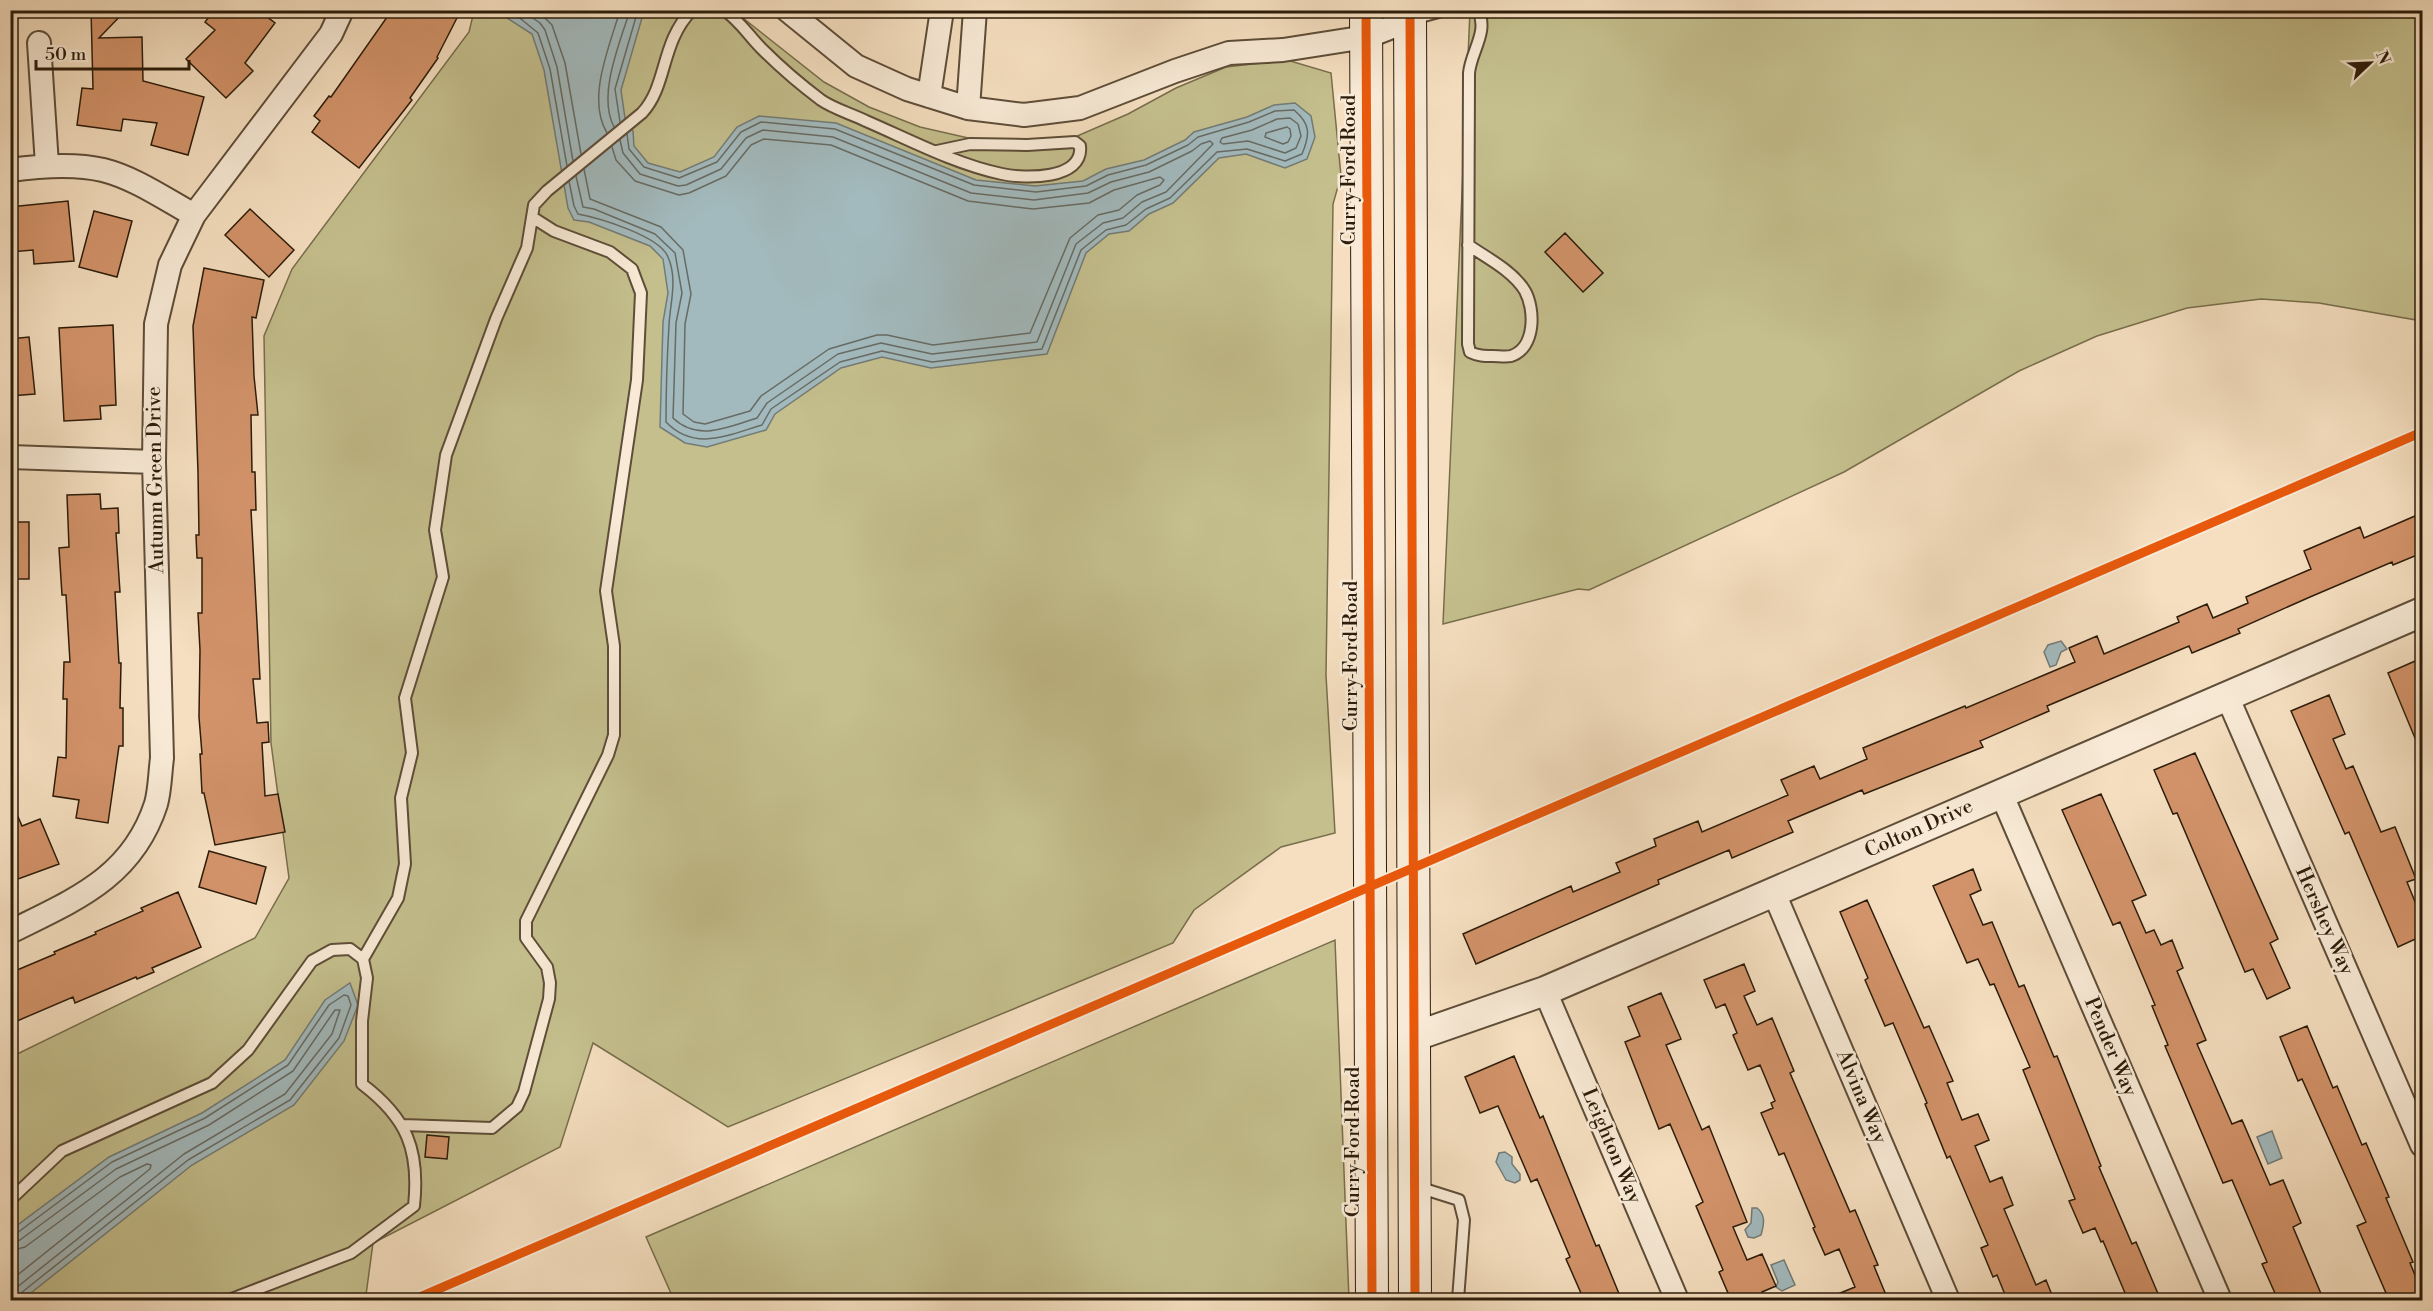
<svg xmlns="http://www.w3.org/2000/svg" width="2433" height="1311" font-family="'Libre Bodoni',serif">
<style>
.green{fill:#c4bf8d;stroke:#786e4c;stroke-width:1.5}
.water{fill:#a2babe;stroke:#737b76;stroke-width:1.5}
.lines{fill:none;stroke-linecap:round;stroke-linejoin:round}
.shore{stroke:#676b64;stroke-width:1.5}
.building{fill:#d3936a;stroke:#2c1c0a;stroke-width:1.5}
.service-casing{stroke:#5e4d38;stroke-width:14}
.minor-casing{stroke:#5e4d38;stroke-width:26}
.tertiary-casing{stroke:#5e4d38;stroke-width:32}
.secondary-casing{stroke:#2c1c0a;stroke-width:34}
.service{stroke:#f8ead6;stroke-width:10}
.minor{stroke:#f8ead6;stroke-width:22}
.tertiary{stroke:#f8ead6;stroke-width:28}
.secondary{stroke:#f8ead6;stroke-width:32}
.cycleway-casing{stroke:#f8ead6;stroke-width:13}
.cycleway{stroke:#e8590c;stroke-width:9}
.labels{text-anchor:middle;dominant-baseline:central;stroke-width:5;stroke-linejoin:round;paint-order:stroke}
.street-label{font-size:20px;fill:#2c1c0a;stroke:#f8ead6}
</style>
<rect width="100%" height="100%" fill="#f5dfc0"/>
<filter id="stains"><feTurbulence type="fractalNoise" baseFrequency=".00333" numOctaves="4"/><feColorMatrix values="0 0 0 0 .2 0 0 0 0 .09 0 0 0 0 .02 0 0 0 .5 -.17"/></filter>
<radialGradient id="worn" r=".72"><stop offset=".6" stop-color="#630" stop-opacity="0"/><stop offset="1" stop-color="#630" stop-opacity=".3"/></radialGradient>
<path class="green" d="M474,11H734L824,82L869,107L920,127L977,140L1027,143L1075,137L1128,114L1176,88L1226,67L1287,60L1331,73L1341,176L1333,204L1326,675L1335,833L1281,847L1194,910L1173,943L728,1127L593,1043L560,1147L373,1243L366,1295L355,1300H11V1057L255,938L289,878L271,743L264,336L292,269L469,32Z
M1470,11H2422V321L2319,303L2261,299L2187,308L2097,336L2019,371L1844,472L1589,590L1578,589L1443,624Z
M1335,940L1349,1300L1231,1299L1227,1300H674L646,1237Z"/>
<path class="water" d="M503,11H644L621,90L625,118L633,131L634,146L648,163L680,172L714,157L737,127L759,116L836,123L976,180L1035,186L1083,181L1106,169L1144,160L1185,140L1194,132L1247,117L1274,105L1295,103L1311,116L1315,137L1307,159L1285,168L1246,154L1219,158L1173,203L1149,214L1129,231L1109,234L1086,253L1047,354L931,368L882,357L841,368L775,414L766,430L707,447L685,443L660,427L663,322L668,293L663,259L650,246L589,222L574,220L568,208L544,70L532,34L507,18Z
M2061,641L2067,649L2061,652L2056,665L2050,667L2044,652L2048,645Z
M350,983L358,1005L344,1041L294,1105L192,1165L22,1300H11V1230L109,1157L202,1113L285,1060L325,1000Z
M2272,1131L2282,1158L2268,1164L2257,1137Z
M1505,1152L1512,1157V1164L1520,1174V1180L1515,1183L1506,1180L1496,1162L1499,1153Z
M1752,1208H1757C1766,1215 1764,1224 1761,1235L1754,1238L1748,1237L1745,1230L1751,1223Z
M1784,1260L1795,1285L1782,1291L1776,1287L1778,1282L1771,1265Z"/>
<g class="lines">
<path class="shore" d="M510,10L538,33L550,69L567,166
M521,10L540,23L545,30L557,67L573,161
M537,10L552,25L565,63L581,154
M1290,118L1298,124L1301,136L1296,148L1285,153L1248,141L1223,144L1220,142L1222,138L1252,130L1277,119Z
M620,122L615,89L638,10
M614,127C597,95 620,43 630,10
M1287,127L1290,129L1291,136L1288,142L1283,144L1265,137L1266,133Z
M607,133C586,98 610,46 620,10
M584,169L590,199L661,227L683,250L691,294L685,324L683,414L694,422L705,424L750,411L761,396L829,349L877,335H887L933,345L1030,333L1070,238L1098,215L1119,210L1137,195L1160,185L1164,180L1160,177L1114,190L1089,203L1033,209L968,201L831,145L764,139L751,145L726,176L689,193L679,195L635,181L616,160L612,147
M576,176L583,207L594,209L655,234L675,253L682,293L676,323L673,418C698,442 728,427 757,418L767,403L838,354L881,343L932,354L1037,342L1076,244L1103,223L1123,218L1142,202L1166,192L1213,144L1210,141L1201,144L1192,151L1149,172L1111,182L1088,193L1034,200L971,193L833,137L763,130L746,138L721,169L686,185L678,186L640,174L623,153L620,140
M569,181L574,206L578,214C599,218 660,236 668,257C678,280 670,303 669,325C667,358 666,390 666,422C695,452 728,435 762,425L771,409L840,362L882,351L932,362L1042,349L1081,250L1106,230L1126,225L1146,209L1170,198L1217,152L1247,149L1285,161L1302,154C1310,135 1311,124 1294,110L1275,111L1249,122L1198,137L1188,145L1146,165L1108,175L1086,186L1036,192L974,185L835,129L761,122L741,132L717,162L679,178L644,167L629,149L627,134
M10,1235L17,1233L112,1162L205,1118L288,1065L329,1005L344,995L348,996L351,1005L339,1038L290,1100L188,1160L21,1293L19,1300
M10,1242L20,1240L116,1169L209,1125L293,1071L335,1010H340L332,1034L285,1094L184,1154L16,1288L11,1300
M10,1251L25,1247L120,1177L147,1164L151,1165L150,1169L10,1281"/>
</g>
<path class="building" d="M91,10H126L99,38L142,37L143,81L204,97L188,155L151,145L157,123L123,119L121,131L77,125L82,88L93,89Z
M214,10H258L275,23L245,63L253,71L226,98L186,59L215,30L205,22Z
M392,10H461L437,57L438,58L410,98L412,100L359,168L312,132L320,121L314,116L329,96L331,97Z
M68,201L74,261L34,264L33,250L10,252V207Z
M250,209L294,250L269,277L225,235Z
M94,211L132,221L117,277L79,267Z
M1565,233L1603,273L1583,292L1545,252Z
M204,268L264,280L256,318L252,317L254,376L258,415H251L252,472H255L256,510H251L260,679H253L257,723L268,722L269,742L262,743L265,796L278,794L285,832L215,845L204,793H202L200,754H202L199,717L200,650L198,613H202V558H197L196,535H199L198,472L193,326Z
M113,325L116,405L100,406L101,419L64,421L59,328Z
M29,337L35,394L10,396V339Z
M100,494L101,509L118,508L119,533H116L120,592H115L119,663H121L120,708H123V746H119L108,823L76,818L79,800L53,796L58,757L66,758L67,699H63L64,662H70L66,595H62L59,548L69,547L67,495Z
M2422,513V553L2393,565L2392,562L2310,597L2238,629L2240,633L2192,653L2189,646L2047,706L2049,711L1980,741L1983,747L1864,794L1862,790L1788,821L1793,832L1732,858L1729,850L1658,880L1659,884L1476,964L1463,934L1571,886L1573,892L1620,872L1616,863L1656,846L1654,839L1698,821L1702,832L1788,795L1781,780L1814,766L1820,779L1867,759L1863,748L1965,706L1966,708L2075,662L2069,648L2097,636L2104,654L2179,622L2177,617L2207,604L2213,618L2248,603L2246,597L2311,569L2304,551L2360,527L2364,538Z
M10,522H29V579H10Z
M2422,658V755L2388,673Z
M2329,695L2345,734L2333,739L2346,769L2353,766L2381,832L2395,827L2416,879L2407,882L2422,919V936L2398,947L2349,832L2345,834L2291,711Z
M2195,753L2278,939L2270,943L2290,988L2267,999L2253,969L2245,972L2177,813L2173,814L2154,770Z
M2101,794L2146,895L2132,901L2146,933L2154,930L2161,945L2172,940L2183,968L2177,971L2206,1040L2197,1044L2232,1124L2242,1120L2270,1185L2283,1180L2301,1223L2293,1227L2322,1296L2312,1300H2278L2262,1264L2267,1262L2232,1180L2223,1183L2165,1046L2168,1045L2152,1006L2155,1005L2120,922L2113,925L2062,810Z
M10,798L22,826L40,819L59,864L10,882Z
M209,851L266,867L256,904L199,887Z
M1973,869L1981,890L1970,895L1983,925L1992,922L2019,987L2024,985L2054,1057L2057,1056L2101,1166L2099,1167L2132,1244L2136,1242L2159,1296L2149,1300H2128L2103,1241L2101,1242L2095,1228L2083,1233L2069,1201L2075,1199L2023,1070L2030,1067L1994,984L1990,985L1978,959L1967,963L1933,886Z
M178,892L201,947L152,968L154,972L137,979L136,977L75,1003L73,997L10,1024V973L55,954L54,952L96,934L95,932L143,911L141,908Z
M1867,900L1924,1028L1929,1026L1953,1081L1947,1083L1962,1120L1978,1114L1989,1140L1975,1146L1990,1182L2002,1177L2013,1205L2004,1209L2036,1285L2046,1280L2054,1300H1998L2006,1297L1997,1275L1993,1277L1981,1248L1988,1245L1950,1156L1947,1158L1925,1104L1927,1103L1893,1023L1885,1026L1865,980L1868,978L1840,912Z
M1744,964L1755,991L1744,996L1757,1025L1772,1018L1794,1071L1790,1073L1850,1212L1855,1210L1878,1265L1874,1266L1888,1300H1823L1855,1287L1839,1249L1825,1255L1813,1228L1815,1227L1784,1153L1779,1155L1761,1113L1773,1108L1771,1103L1775,1101L1760,1065L1748,1070L1733,1035L1737,1033L1725,1004L1716,1008L1704,980Z
M1661,993L1681,1039L1666,1045L1702,1130L1709,1126L1747,1222L1733,1227L1747,1260L1762,1254L1776,1286L1762,1292L1765,1300H1731L1719,1272L1723,1270L1696,1206L1703,1202L1670,1124L1659,1129L1625,1042L1640,1036L1628,1007Z
M2307,1026L2333,1088L2337,1086L2362,1145L2366,1143L2389,1197L2386,1198L2413,1262L2410,1263L2422,1292V1300H2389L2357,1226L2366,1222L2302,1079L2298,1081L2280,1037Z
M1514,1056L1540,1118L1543,1116L1596,1246L1599,1245L1620,1296L1611,1300H1584L1566,1259L1570,1257L1537,1179L1531,1182L1498,1106L1480,1113L1465,1077Z
M427,1135L449,1137L447,1159L425,1157Z"/>
<g class="lines">
<g class="service-casing">
<path id="service" d="M724,10C740,21 749,36 762,49C780,67 801,85 821,100C834,109 852,114 866,121C910,140 955,164 1002,174C1024,179 1084,180 1080,146L1075,142L1027,145L970,144L937,151
M1413,19L1446,10
M1468,245C1487,258 1513,271 1525,291C1535,309 1536,348 1511,356C1506,357 1498,356 1493,356C1484,356 1478,356 1470,352L1468,344L1469,73C1471,51 1489,32 1478,10
M363,959L398,898L405,864L401,798L412,753L405,698L443,577L435,530L446,455L496,319L527,248L534,205L547,191L642,113C668,85 660,43 692,10
M403,1125L492,1128L517,1107L524,1092L549,999L550,983L547,967L526,938V921L608,755L614,735V646L606,591L637,380L641,293L632,269L610,252L554,231L532,217
M1418,1187L1459,1200L1464,1220L1458,1300
M10,1200L62,1151L212,1083L248,1050L312,961L332,950L350,949L363,959L367,978L362,1021V1084C407,1118 420,1150 414,1206L351,1253L229,1300"/>
</g>
<g class="minor-casing">
<path id="minor" d="M787,10L856,66L907,89L968,108L1024,115L1080,108L1175,71L1229,53L1283,50L1366,37L1410,20
M39,43L47,165
M929,96L942,10
M968,108L975,10
M10,170C39,166 74,163 103,170C135,178 165,199 194,215
M10,457L154,462
M2227,696L2422,1145
M2001,793L2220,1300
M1774,893L1948,1300
M10,932C74,900 132,878 156,804C160,790 160,773 162,758L154,462L156,324L170,265L194,215L331,34L342,10
M1545,991L1677,1300"/>
</g>
<g class="tertiary-casing">
<path id="tertiary" d="M1413,1037L1545,991L2422,612"/>
</g>
<g class="secondary-casing">
<path id="secondary" d="M1366,10L1372,1300
M1410,10L1415,1300"/>
</g>
<use href="#service" class="service"/>
<use href="#minor" class="minor"/>
<use href="#tertiary" class="tertiary"/>
<use href="#secondary" class="secondary"/>
<g class="cycleway-casing">
<path id="cycleway" d="M1366,10L1372,1300
M1410,10L1415,1300
M413,1300L2422,432"/>
</g>
<use href="#cycleway" class="cycleway"/>
</g>
<g class="labels">
<g class="street-label">
<text transform="translate(1349 170) rotate(-90)">Curry Ford Road</text>
<text transform="translate(156 480) rotate(-91)">Autumn Green Drive</text>
<text transform="translate(1351 656) rotate(-90)">Curry Ford Road</text>
<text transform="translate(1919 829) rotate(-24)">Colton Drive</text>
<text transform="translate(2324 921) rotate(66)">Hershey Way</text>
<text transform="translate(2110 1047) rotate(67)">Pender Way</text>
<text transform="translate(1861 1097) rotate(67)">Alvina Way</text>
<text transform="translate(1353 1142) rotate(-90)">Curry Ford Road</text>
<text transform="translate(1611 1146) rotate(67)">Leighton Way</text>
</g>
</g>
<rect width="2433" height="1311" fill="none" stroke="#f5dfc0" stroke-width="36"/>
<rect x="12" y="12" width="2409" height="1287" fill="none" stroke="#2c1c0a" stroke-width="3"/>
<rect x="18" y="18" width="2397" height="1275" fill="none" stroke="#2c1c0a" stroke-width="1.5"/>
<g transform="translate(2370 63) rotate(67)" stroke="#f8ead6" stroke-width="4.5" paint-order="stroke">
<path d="M0-4.5L10 22L0 15L-10 22Z" fill="#2c1c0a"/>
<text y="-9" font-size="16" font-weight="bold" text-anchor="middle" fill="#2c1c0a">N</text>
</g>
<path d="M36 60v9h153v-9" fill="none" stroke="#2c1c0a" stroke-width="3"/>
<text x="45" y="60" font-size="18" fill="#2c1c0a" stroke="#f8ead6" stroke-width="4.5" paint-order="stroke">50 m</text>
<rect width="100%" height="100%" filter="url(#stains)"/>
<rect width="100%" height="100%" fill="url(#worn)"/>
</svg>
